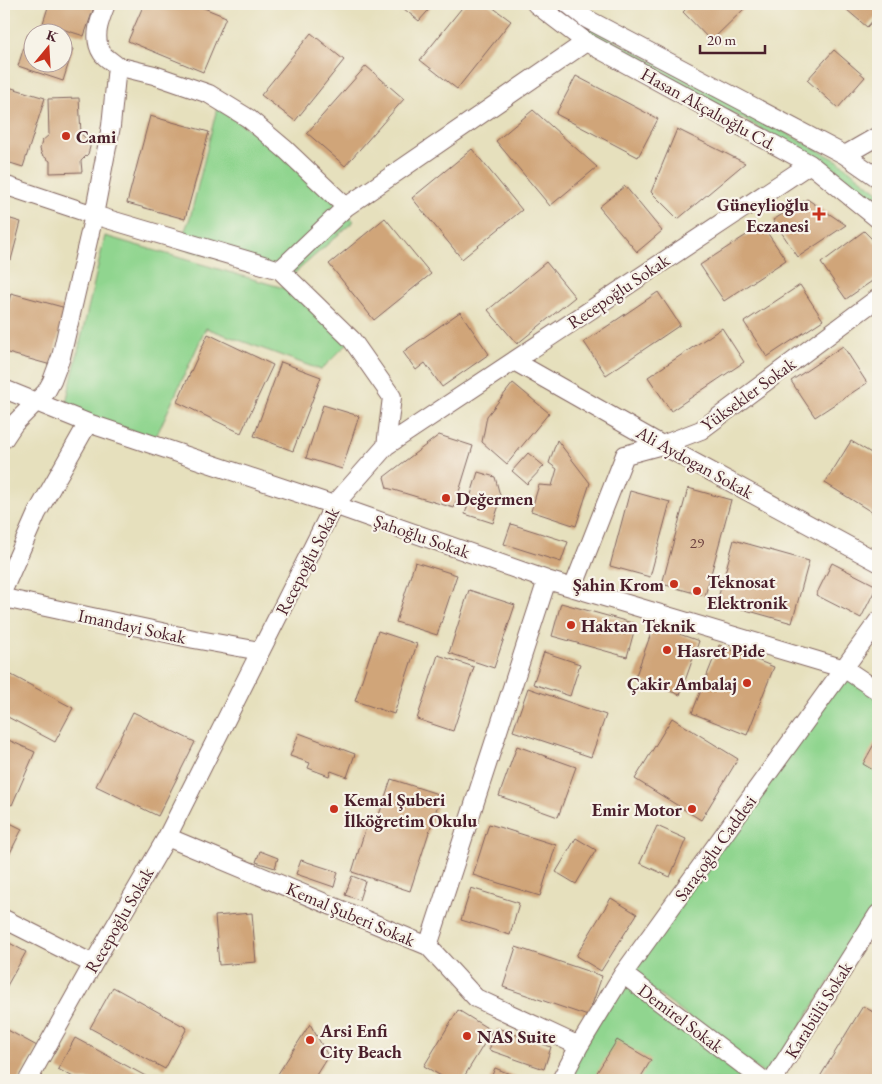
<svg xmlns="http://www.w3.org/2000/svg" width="882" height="1084" font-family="'EB Garamond',serif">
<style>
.green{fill:#90d58f;stroke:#6d7a5d}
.building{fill:#d0a579}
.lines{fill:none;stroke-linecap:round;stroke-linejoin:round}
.minor-casing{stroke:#81635e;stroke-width:20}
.minor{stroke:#fff;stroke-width:18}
.poi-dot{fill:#c8321e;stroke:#f7f3e8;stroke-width:2}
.labels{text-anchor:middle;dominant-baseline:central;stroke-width:4.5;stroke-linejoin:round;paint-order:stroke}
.number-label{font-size:15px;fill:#6c403e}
.street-label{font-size:18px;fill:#4a1f2b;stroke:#f7f3e8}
.poi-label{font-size:18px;font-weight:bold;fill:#4a1f2b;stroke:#f7f3e8;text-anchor:start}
</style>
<rect width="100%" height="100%" fill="#f7f3e8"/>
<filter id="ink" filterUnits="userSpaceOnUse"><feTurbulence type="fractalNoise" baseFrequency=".02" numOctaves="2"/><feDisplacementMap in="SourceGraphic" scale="10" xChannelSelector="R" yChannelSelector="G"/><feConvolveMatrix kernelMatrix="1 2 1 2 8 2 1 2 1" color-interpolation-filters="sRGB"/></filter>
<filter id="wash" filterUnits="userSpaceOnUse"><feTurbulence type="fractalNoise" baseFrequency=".0096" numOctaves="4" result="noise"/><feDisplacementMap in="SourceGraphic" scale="20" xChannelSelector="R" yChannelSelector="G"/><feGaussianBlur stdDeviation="1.12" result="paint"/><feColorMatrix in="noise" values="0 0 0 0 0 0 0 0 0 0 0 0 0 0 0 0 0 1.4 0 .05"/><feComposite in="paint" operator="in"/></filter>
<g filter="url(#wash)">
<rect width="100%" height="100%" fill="#e6e0bd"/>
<path class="green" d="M549,4H561L592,28L838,161L878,192V203L832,168L591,35Z
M217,108L284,153L354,221L288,279L178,247L190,218Z
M105,236L287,289L348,343L321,370L206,328L155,439L65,407Z
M846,675L878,696V905L768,1077L630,973Z
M624,980L757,1080H563Z"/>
<g id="blocks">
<path class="building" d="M49,4H95L84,36L43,23Z
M144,4H194L226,17L203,72L128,41Z
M398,4H434L419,21Z
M465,4H488L511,21L457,89L420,60Z
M691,4H747L748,5L711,41L683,12Z
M840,4H878V15L867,27Z
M311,33L344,60L295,121L261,95Z
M28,34L32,36V62H62V45L73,49L63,81L18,66Z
M834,50L865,77L838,108L807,80Z
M366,66L404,99L345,166L307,133Z
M576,76L658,119L638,157L556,114Z
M5,86L45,98L23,167L4,161Z
M79,98L81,134L88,140L90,147L88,154L81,161L82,172L50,173V161L42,155L40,149L42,141L49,135L48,99Z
M533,110L597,167L550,206L496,141Z
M150,116L209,132L185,219L127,203Z
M677,129L745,163L678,219L651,192Z
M472,149L522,210L462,259L412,198Z
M625,186L662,231L637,252L599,207Z
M807,199L846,225L798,257L773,220Z
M4,217L21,222L11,260L4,258Z
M385,218L431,274L374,320L329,264Z
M762,225L786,260L724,301L700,265Z
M864,231L878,245V277L846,299L821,263Z
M546,262L575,297L517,344L488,310Z
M800,285L823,320L767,357L744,322Z
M658,292L680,325L606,375L584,342Z
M11,293L66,308L51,365L4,352V321Z
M460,312L489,354L442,387L425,363L416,370L403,352Z
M722,328L744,362L671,411L648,377Z
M208,334L273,365L241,433L177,402Z
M843,346L867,383L815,417L791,381Z
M281,362L321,377L293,451L254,436Z
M513,383L549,413L507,464L482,442L487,416Z
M323,405L359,416L342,469L306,458Z
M439,435L473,446L454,508L387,488L384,477Z
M557,440L590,483L576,526L531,511L539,485L552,486L557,469L549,463Z
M851,441L878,457V516L825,483Z
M528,453L544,466L527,484L512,471Z
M478,472L495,477L501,499L493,523L465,514Z
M688,488L731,500L705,596L662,584Z
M630,491L670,502L650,577L610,566Z
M511,524L568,542L561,562L504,544Z
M734,540L809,561L792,623L717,602Z
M415,562L457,575L437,635L396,622Z
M832,563L877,586L861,618L816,595Z
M469,590L515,605L494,668L449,653Z
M561,603L636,624L627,657L552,636Z
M654,625L699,641L680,695L635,678Z
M378,631L417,644L394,714L355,701Z
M719,645L774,667L747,735L692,713Z
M544,652L580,664L570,696L533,684Z
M438,655L474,667L453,731L417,719Z
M4,671L73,708L55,742L4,715Z
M528,688L606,715L591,757L513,731Z
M133,712L195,742L158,816L96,786Z
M672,718L738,759L701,820L635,779Z
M299,733L355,754L347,777L331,771L329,776L308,768L310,763L290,756Z
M878,737V773L863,764Z
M4,738L35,752L12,805L4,801Z
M517,746L576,767L558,817L499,796Z
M391,779L441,795L410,891L352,872L367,824L375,827Z
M4,820L22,829L4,865Z
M489,824L556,845L540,896L473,875Z
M657,826L686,839L670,877L640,863Z
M576,838L596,850L576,884L556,872Z
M260,851L278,858L275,868L256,862Z
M301,860L338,872L334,887L296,874Z
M352,876L365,881L359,900L345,895Z
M471,888L519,903L510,935L461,920Z
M611,898L637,914L601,971L576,956Z
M252,913L256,962L219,965L215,916Z
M4,940L26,952L4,991Z
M516,947L602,976L588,1016L503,987Z
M113,987L187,1028L165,1069L90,1028Z
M863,1006L878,1015V1068L871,1080H818Z
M458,1010L492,1031L462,1080H448L424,1066Z
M310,1024L328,1056L313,1080H274Z
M4,1028L37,1046L18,1080H4Z
M497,1028L551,1047L544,1069L489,1050Z
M75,1038L153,1080H79L58,1069Z
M617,1040L651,1060L639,1080H606L596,1074Z
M495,1068L525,1080H490Z"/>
</g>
</g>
<g filter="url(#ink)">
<use href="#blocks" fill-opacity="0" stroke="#81635e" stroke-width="1"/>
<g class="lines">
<g class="minor-casing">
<path id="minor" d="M536,4L586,42L810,164L878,219
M568,4L587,19L845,155L878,178
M117,66L154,75L209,94L248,118L286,150L346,207
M845,155L878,136
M4,185L94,215L280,270L352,340L392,397L386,446
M280,270L346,207L586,42
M514,361L662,445L878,562
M4,389L88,423L334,505L547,580L845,669L878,691
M4,439L14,424L46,392L52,381L61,357L94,215L111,126L117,66C113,62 105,58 102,53C92,38 100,19 106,4
M4,588L37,513L88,423
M573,588L625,455L662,445L701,430L878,298
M4,598L194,639L260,651
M167,837L428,946L547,580
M4,919L93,964
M428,946L476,998L579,1046
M623,974L763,1080
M28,1080L93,964L167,837L334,505L386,446L810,164
M561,1080L579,1046L623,974L878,621
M773,1080L878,914"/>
</g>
<use href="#minor" class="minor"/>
</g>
</g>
<g class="poi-dot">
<circle cx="66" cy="136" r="5"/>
<path d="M816.5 206.5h5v5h5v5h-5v5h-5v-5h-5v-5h5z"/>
<circle cx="446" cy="498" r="5"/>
<circle cx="674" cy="584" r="5"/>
<circle cx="697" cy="591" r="5"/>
<circle cx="571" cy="625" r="5"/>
<circle cx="667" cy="650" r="5"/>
<circle cx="747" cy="683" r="5"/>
<circle cx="334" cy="809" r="5"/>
<circle cx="692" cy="809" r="5"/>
<circle cx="467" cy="1036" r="5"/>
<circle cx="310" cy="1040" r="5"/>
</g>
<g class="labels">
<g class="number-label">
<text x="697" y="542">29</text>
</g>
<g class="street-label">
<text transform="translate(709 109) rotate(29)">Hasan Akçalıoğlu Cd.</text>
<text transform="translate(618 291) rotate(-34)">Recepoğlu Sokak</text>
<text transform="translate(748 394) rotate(-36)">Yüksekler Sokak</text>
<text transform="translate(695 462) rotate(29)">Ali Aydogan Sokak</text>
<text transform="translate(422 536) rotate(19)">Şahoğlu Sokak</text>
<text transform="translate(307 561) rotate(-63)">Recepoğlu Sokak</text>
<text transform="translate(132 626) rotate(12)">Imandayi Sokak</text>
<text transform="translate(715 848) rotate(-54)">Saraçoğlu Caddesi</text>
<text transform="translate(351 914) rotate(23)">Kemal Şuberi Sokak</text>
<text transform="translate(119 920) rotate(-60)">Recepoğlu Sokak</text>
<text transform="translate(818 1010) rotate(-58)">Karabülü Sokak</text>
<text transform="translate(681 1018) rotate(37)">Demirel Sokak</text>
</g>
<g class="poi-label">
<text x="76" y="136">Cami</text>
<text x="809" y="204" text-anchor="end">Güneylioğlu<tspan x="809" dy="21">Eczanesi</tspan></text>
<text x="456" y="498">Değermen</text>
<text x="707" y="581">Teknosat<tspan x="707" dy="21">Elektronik</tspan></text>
<text x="664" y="584" text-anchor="end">Şahin Krom</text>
<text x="581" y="625">Haktan Teknik</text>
<text x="677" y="650">Hasret Pide</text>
<text x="737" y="683" text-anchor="end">Çakir Ambalaj</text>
<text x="344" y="799">Kemal Şuberi<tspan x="344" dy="21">İlköğretim Okulu</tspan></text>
<text x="682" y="809" text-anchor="end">Emir Motor</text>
<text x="320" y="1030">Arsi Enfi<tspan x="320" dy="21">City Beach</tspan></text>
<text x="477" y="1036">NAS Suite</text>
</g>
</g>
<rect width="882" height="1084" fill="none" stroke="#f7f3e8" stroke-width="20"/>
<g transform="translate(48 48) rotate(18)"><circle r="24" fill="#f7f3e8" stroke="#b29e9c"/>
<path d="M0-4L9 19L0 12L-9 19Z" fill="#c8321e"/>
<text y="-8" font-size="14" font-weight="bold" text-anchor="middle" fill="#4a1f2b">K</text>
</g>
<path d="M700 45v8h65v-8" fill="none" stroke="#4a1f2b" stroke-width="2.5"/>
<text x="707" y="45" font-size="15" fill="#4a1f2b" stroke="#f7f3e8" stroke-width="4" paint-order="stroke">20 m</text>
</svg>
